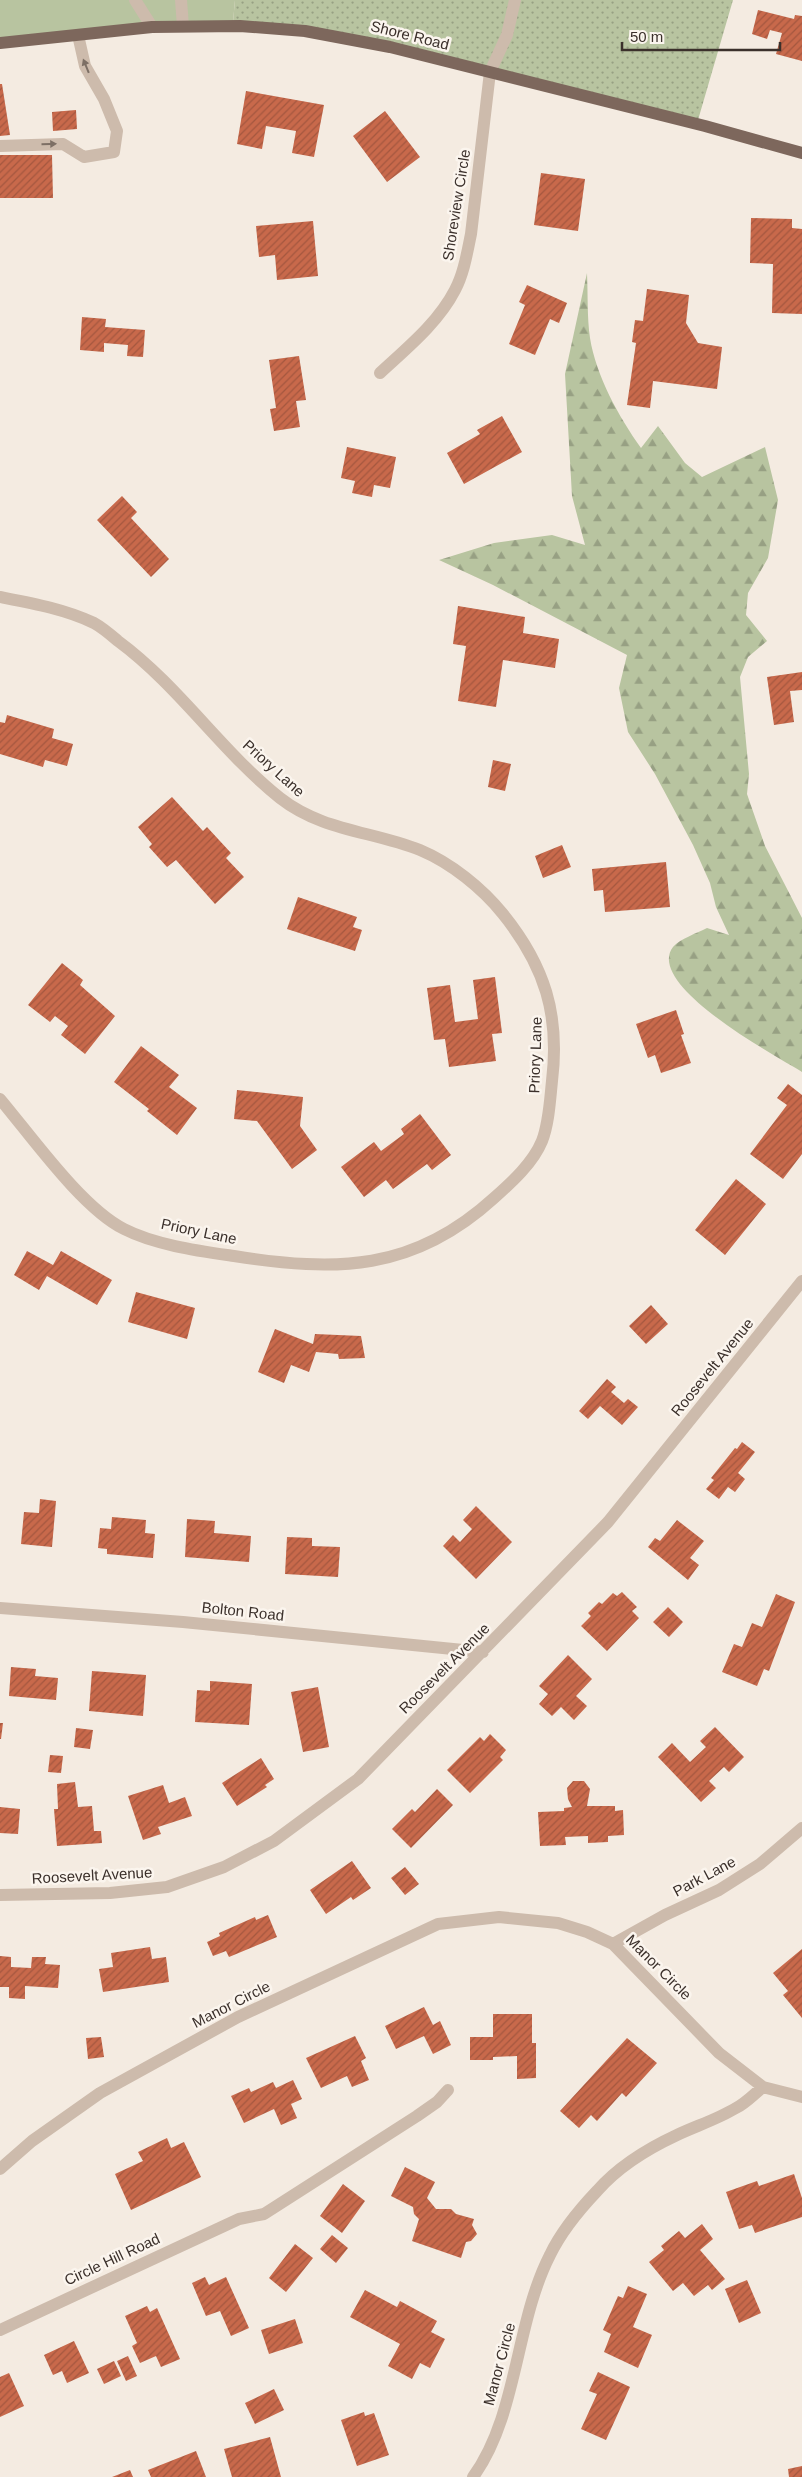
<svg xmlns="http://www.w3.org/2000/svg" width="802" height="2477" font-family="Helvetica,sans-serif">
<style>
.grass{fill:url(#grass-dots)}
.forest{fill:url(#forest-firs)}
.garden{fill:#b8c4a0}
.building{fill:url(#building-hatch)}
.lines{fill:none;stroke-linecap:round;stroke-linejoin:round}
.minor{stroke:#cdbbac;stroke-width:12}
.major{stroke:#7d675c;stroke-width:12}
.oneway{fill:#7d6f65}
.labels{text-anchor:middle;dominant-baseline:central;stroke-width:5;stroke-linejoin:round;paint-order:stroke}
.street-label{font-size:15px;fill:#3b302b;stroke:#fbf5ee}
</style>
<defs>
<pattern id="grass-dots" width="8" height="8" patternUnits="userSpaceOnUse" patternTransform="scale(1.25)"><rect width="8" height="8" fill="#b8c4a0"/><path d="M2 2h.1M6 6h.1" fill="none" stroke="#97a083" stroke-width="1.8" stroke-linecap="round"/></pattern>
<pattern id="forest-firs" width="22" height="20" patternUnits="userSpaceOnUse" patternTransform="scale(1.25)"><rect width="22" height="20" fill="#b8c4a0"/><path d="M5 1l3.5 6h-7zM16 11l3.5 6h-7z" fill="#97a083"/></pattern>
<pattern id="building-hatch" width="6" height="6" patternUnits="userSpaceOnUse" patternTransform="scale(1.25)"><rect width="6" height="6" fill="#c8694b"/><path d="M-1 1l2-2M0 6l6-6M5 7l2-2" fill="none" stroke="#a4573f"/></pattern>
</defs>
<rect width="100%" height="100%" fill="#f4ebe1"/>
<path class="grass" d="M235,0H733L698,120L530,77L233,22Z"/>
<path class="forest" d="M587,273C588,294 587,317 590,338C596,376 619,417 641,448L658,426L685,463L702,477L765,447L778,500L768,558L748,593L746,615L767,641L748,657L740,677L749,774L747,794L765,846L802,918V1072C776,1056 644,985 673,947C680,939 697,933 707,928L729,935L716,907L710,883L693,845L655,774L628,732L619,688L627,655L493,585L439,560L494,543L552,535L585,545L572,496L565,374Z"/>
<path class="garden" d="M0,0H235L233,22L0,38Z"/>
<path class="building" d="M758,10L794,19L795,15L802,16V61L776,54L782,33L770,30L767,39L752,34Z
M0,84H2L10,135L0,136Z
M246,91L324,105L314,157L292,153L296,131L266,126L262,149L237,144Z
M76,110L77,129L53,131L52,112Z
M385,111L420,157L387,182L353,136Z
M0,155H52L53,198H0Z
M541,173L585,179L578,231L534,225Z
M751,218L792,219V228L802,229V314L772,313L773,264L750,263Z
M313,221L318,276L277,280L275,255L259,257L256,226Z
M527,285L567,303L559,323L550,319L535,355L509,344L525,305L519,302Z
M647,289L689,295L686,323L698,343L722,347L717,389L653,381L650,408L627,405L636,343L632,342L635,320L643,321Z
M82,317L106,319L105,327L145,330L143,357L127,356L128,345L104,343V352L80,350Z
M299,356L306,400L296,401L300,427L274,431L270,409L276,408L269,360Z
M502,416L522,452L464,484L447,453L480,434L477,430Z
M347,447L396,457L390,488L374,485L372,497L352,493L355,481L341,478Z
M122,496L137,512L131,518L169,559L151,577L97,520Z
M458,606L525,617L523,633L559,639L555,668L503,660L496,707L458,701L466,646L453,644Z
M802,672V690L790,691L794,722L774,725L767,677Z
M7,715L54,729L52,738L73,744L67,766L45,760L43,767L0,754V722L5,723Z
M493,760L511,764L505,791L488,787Z
M172,797L203,831L207,827L231,853L226,858L244,877L215,904L176,860L167,867L149,847L152,844L138,827Z
M562,845L571,867L543,878L535,856Z
M666,862L670,907L605,912L603,890L594,891L592,869Z
M298,897L357,917L353,927L362,930L355,951L287,929Z
M62,963L83,980L80,985L115,1016L85,1054L61,1035L68,1026L55,1016L50,1022L28,1005Z
M495,977L502,1033L492,1034L496,1061L449,1067L445,1039L434,1040L427,988L450,985L455,1022L478,1019L473,980Z
M676,1010L684,1034L681,1035L691,1063L661,1073L655,1055L648,1058L636,1024Z
M141,1046L179,1075L169,1087L197,1108L177,1135L147,1111L149,1109L114,1082Z
M788,1084L802,1095V1154L783,1179L750,1154L787,1105L777,1098Z
M237,1090L303,1097L300,1126L317,1150L292,1169L257,1121L234,1119Z
M420,1114L451,1155L432,1170L427,1164L393,1189L386,1180L364,1197L341,1167L374,1142L381,1151L404,1134L401,1129Z
M736,1179L766,1204L725,1255L695,1230Z
M27,1251L53,1265L61,1251L112,1280L97,1305L47,1276L39,1290L14,1275Z
M136,1292L195,1308L187,1339L128,1322Z
M651,1305L668,1324L646,1344L629,1326Z
M275,1329L313,1344L315,1334L361,1336L365,1358L339,1359L338,1354L316,1352L309,1372L291,1365L284,1383L258,1372Z
M607,1379L616,1387L611,1392L624,1403L628,1399L638,1407L622,1425L600,1406L588,1419L579,1411Z
M742,1442L755,1452L738,1473L745,1479L735,1492L728,1487L719,1499L706,1489L714,1480L711,1478L735,1448L737,1449Z
M40,1499L56,1501L52,1547L21,1544L24,1512L39,1513Z
M476,1506L512,1542L476,1579L443,1546L453,1535L460,1542L472,1529L463,1520Z
M112,1517L146,1520L145,1533L155,1534L153,1558L107,1554V1549L98,1548L100,1528L111,1529Z
M187,1519L215,1521L214,1533L251,1536L249,1562L185,1557Z
M677,1520L704,1541L690,1558L699,1565L688,1580L648,1547L655,1538L660,1541Z
M287,1537L312,1538V1546L340,1547L338,1577L285,1574Z
M622,1592L637,1607L632,1611L639,1618L607,1651L581,1626L591,1616L588,1613L599,1602L602,1604L613,1593L617,1596Z
M776,1594L795,1602L769,1671L764,1669L757,1686L722,1672L734,1644L742,1647L752,1623L762,1627Z
M668,1607L683,1622L669,1637L653,1622Z
M568,1655L592,1679L576,1696L587,1706L574,1720L561,1707L552,1716L539,1704L548,1694L539,1686Z
M11,1667L36,1669L35,1676L58,1678L56,1700L9,1696Z
M92,1671L146,1675L143,1716L89,1711Z
M210,1681L252,1684L249,1725L195,1722L197,1690L210,1691Z
M318,1687L329,1747L303,1752L291,1692Z
M0,1723H3L1,1739H0Z
M715,1727L744,1757L729,1772L724,1767L709,1781L716,1788L701,1802L658,1757L672,1743L690,1762L706,1747L700,1741Z
M76,1728L93,1730L90,1749L74,1747Z
M490,1734L506,1750L500,1757L503,1760L470,1793L447,1770L480,1737L484,1741Z
M50,1755L63,1756L61,1773L48,1772Z
M261,1758L274,1779L265,1785L267,1787L237,1806L222,1783Z
M573,1781H584L590,1789L587,1806H615V1811L623,1810L624,1835L608,1836V1842L588,1843V1836L565,1837L566,1845L540,1846L538,1812L564,1811V1808L572,1807L568,1799L567,1788Z
M75,1782L78,1807L92,1806L94,1831H101L102,1843L57,1846L54,1809H58L57,1784Z
M163,1785L169,1803L185,1797L192,1816L158,1827L161,1834L143,1840L128,1796Z
M437,1789L453,1805L411,1848L392,1829L412,1809L415,1812Z
M0,1807L20,1809L18,1834L0,1833Z
M352,1861L371,1888L353,1900L351,1897L326,1914L310,1890Z
M405,1867L419,1884L405,1895L391,1878Z
M268,1915L277,1937L229,1957L226,1951L213,1956L207,1942L220,1936L219,1933L255,1917L256,1920Z
M150,1947L152,1959L166,1957L169,1982L103,1992L99,1969L113,1967L111,1953Z
M802,1949V2018L783,1995L788,1991L773,1973Z
M0,1956L11,1957V1967L31,1968L32,1957H46L45,1964L60,1965L58,1988L25,1986V1999L9,1998V1987H0Z
M424,2007L433,2025L440,2021L451,2045L433,2054L424,2036L396,2049L385,2026Z
M493,2014H532V2043H536V2078L517,2079V2056L493,2057V2060H470V2037H493Z
M355,2036L366,2058L361,2061L369,2080L352,2087L347,2076L321,2088L306,2058Z
M101,2037L104,2057L88,2059L86,2038Z
M627,2038L657,2063L626,2097L622,2093L597,2121L591,2115L579,2128L560,2111Z
M293,2080L302,2099L291,2104L297,2118L281,2125L274,2109L244,2123L231,2096L249,2088L251,2092L273,2082L276,2088Z
M167,2138L171,2148L184,2142L201,2177L131,2210L115,2174L143,2161L138,2152Z
M405,2167L435,2182L427,2198L436,2209H451L456,2214L474,2219L472,2225L477,2234L471,2241L466,2242L461,2258L412,2241L419,2219L414,2214L413,2207L391,2196Z
M794,2174L802,2198V2217L755,2233L752,2225L739,2229L726,2192L757,2181L759,2186Z
M343,2184L365,2201L342,2233L320,2216Z
M702,2224L713,2239L700,2250L725,2279L712,2290L708,2285L694,2296L683,2283L673,2291L649,2262L664,2250L661,2246L679,2231L685,2238Z
M332,2235L348,2248L336,2263L320,2249Z
M295,2244L313,2258L286,2292L269,2278Z
M205,2277L209,2285L226,2277L249,2328L231,2336L220,2311L206,2316L192,2283Z
M747,2280L761,2313L739,2323L725,2289Z
M628,2286L647,2294L633,2327L652,2335L638,2368L604,2352L611,2334L603,2330L618,2296L623,2298Z
M365,2290L397,2307L400,2301L437,2321L431,2332L445,2339L430,2368L420,2363L412,2379L388,2366L400,2344L350,2317Z
M147,2306L150,2312L157,2308L180,2359L161,2367L156,2356L140,2363L132,2346L137,2343L125,2316Z
M295,2319L303,2343L269,2354L261,2330Z
M74,2341L89,2373L67,2383L62,2371L53,2375L44,2355Z
M128,2356L137,2376L126,2381L117,2361Z
M114,2361L121,2376L104,2384L97,2369Z
M598,2372L630,2387L606,2440L581,2429L597,2394L589,2391Z
M9,2373L24,2406L0,2417V2377Z
M274,2389L284,2410L255,2424L245,2403Z
M364,2412L365,2416L374,2413L389,2455L357,2466L341,2420Z
M270,2437L281,2477H232L224,2449Z
M196,2451L206,2477H151L148,2470Z
M802,2466V2477H789L788,2469Z
M130,2470L133,2477H112Z"/>
<g class="lines">
<path class="minor" d="M135,0L152,27
M181,0L183,26
M0,146L63,144L84,157L114,152L117,131L104,99L85,66L78,35
M380,373C407,348 438,323 455,290C464,273 467,253 471,234L490,72L507,35L515,0
M0,597C31,603 65,609 94,623C103,628 111,635 118,641C179,686 221,751 280,798C322,831 372,831 420,850C451,863 482,888 503,914C545,966 560,1015 552,1081C550,1100 549,1123 542,1141C533,1163 512,1182 494,1198C413,1272 336,1272 234,1256C200,1251 155,1245 124,1229C82,1208 32,1137 0,1099
M0,1608L183,1622L483,1652
M0,1895L110,1893L167,1887L224,1867L274,1841L358,1779L608,1522L802,1281
M613,1944L665,1915L719,1890L760,1864L802,1828
M0,2169L32,2141L100,2093L238,2017L438,1924L499,1917L558,1923L587,1932L613,1944L719,2053L763,2087L802,2097
M0,2330L239,2219L264,2214L417,2116L437,2102L448,2090
M473,2477C518,2415 515,2323 550,2255C561,2232 579,2210 597,2191C618,2167 649,2148 677,2135C696,2126 718,2119 736,2108C746,2103 754,2094 763,2087"/>
<path class="major" d="M0,43L152,27L240,26L305,31L390,47L705,126L802,153"/>
</g>
<defs><path id="oneway-solid" d="M-6-.8H1V-3.2L6.5 0L1 3.2V.8H-6Z" transform="scale(1.25)"/></defs>
<g class="oneway">
<use href="#oneway-solid" transform="translate(86 66) rotate(-112)"/>
<use href="#oneway-solid" transform="translate(49 144) rotate(-2)"/>
</g>
<g class="labels">
<g class="street-label">
<text transform="translate(410 35) rotate(14)">Shore Road</text>
<text transform="translate(456 205) rotate(-81)">Shoreview Circle</text>
<text transform="translate(274 768) rotate(42)">Priory Lane</text>
<text transform="translate(535 1055) rotate(-88)">Priory Lane</text>
<text transform="translate(199 1231) rotate(12)">Priory Lane</text>
<text transform="translate(712 1367) rotate(-51)">Roosevelt Avenue</text>
<text transform="translate(243 1611) rotate(6)">Bolton Road</text>
<text transform="translate(444 1668) rotate(-45)">Roosevelt Avenue</text>
<text transform="translate(92 1875) rotate(-3)">Roosevelt Avenue</text>
<text transform="translate(704 1876) rotate(-28)">Park Lane</text>
<text transform="translate(659 1967) rotate(45)">Manor Circle</text>
<text transform="translate(231 2004) rotate(-27)">Manor Circle</text>
<text transform="translate(112 2259) rotate(-25)">Circle Hill Road</text>
<text transform="translate(499 2364) rotate(-75)">Manor Circle</text>
</g>
</g>
<path d="M622 42v8h158v-8" fill="none" stroke="#3b302b" stroke-width="2.5"/>
<text x="630" y="42" font-size="15" fill="#3b302b" stroke="#fbf5ee" stroke-width="4" paint-order="stroke">50 m</text>
</svg>
